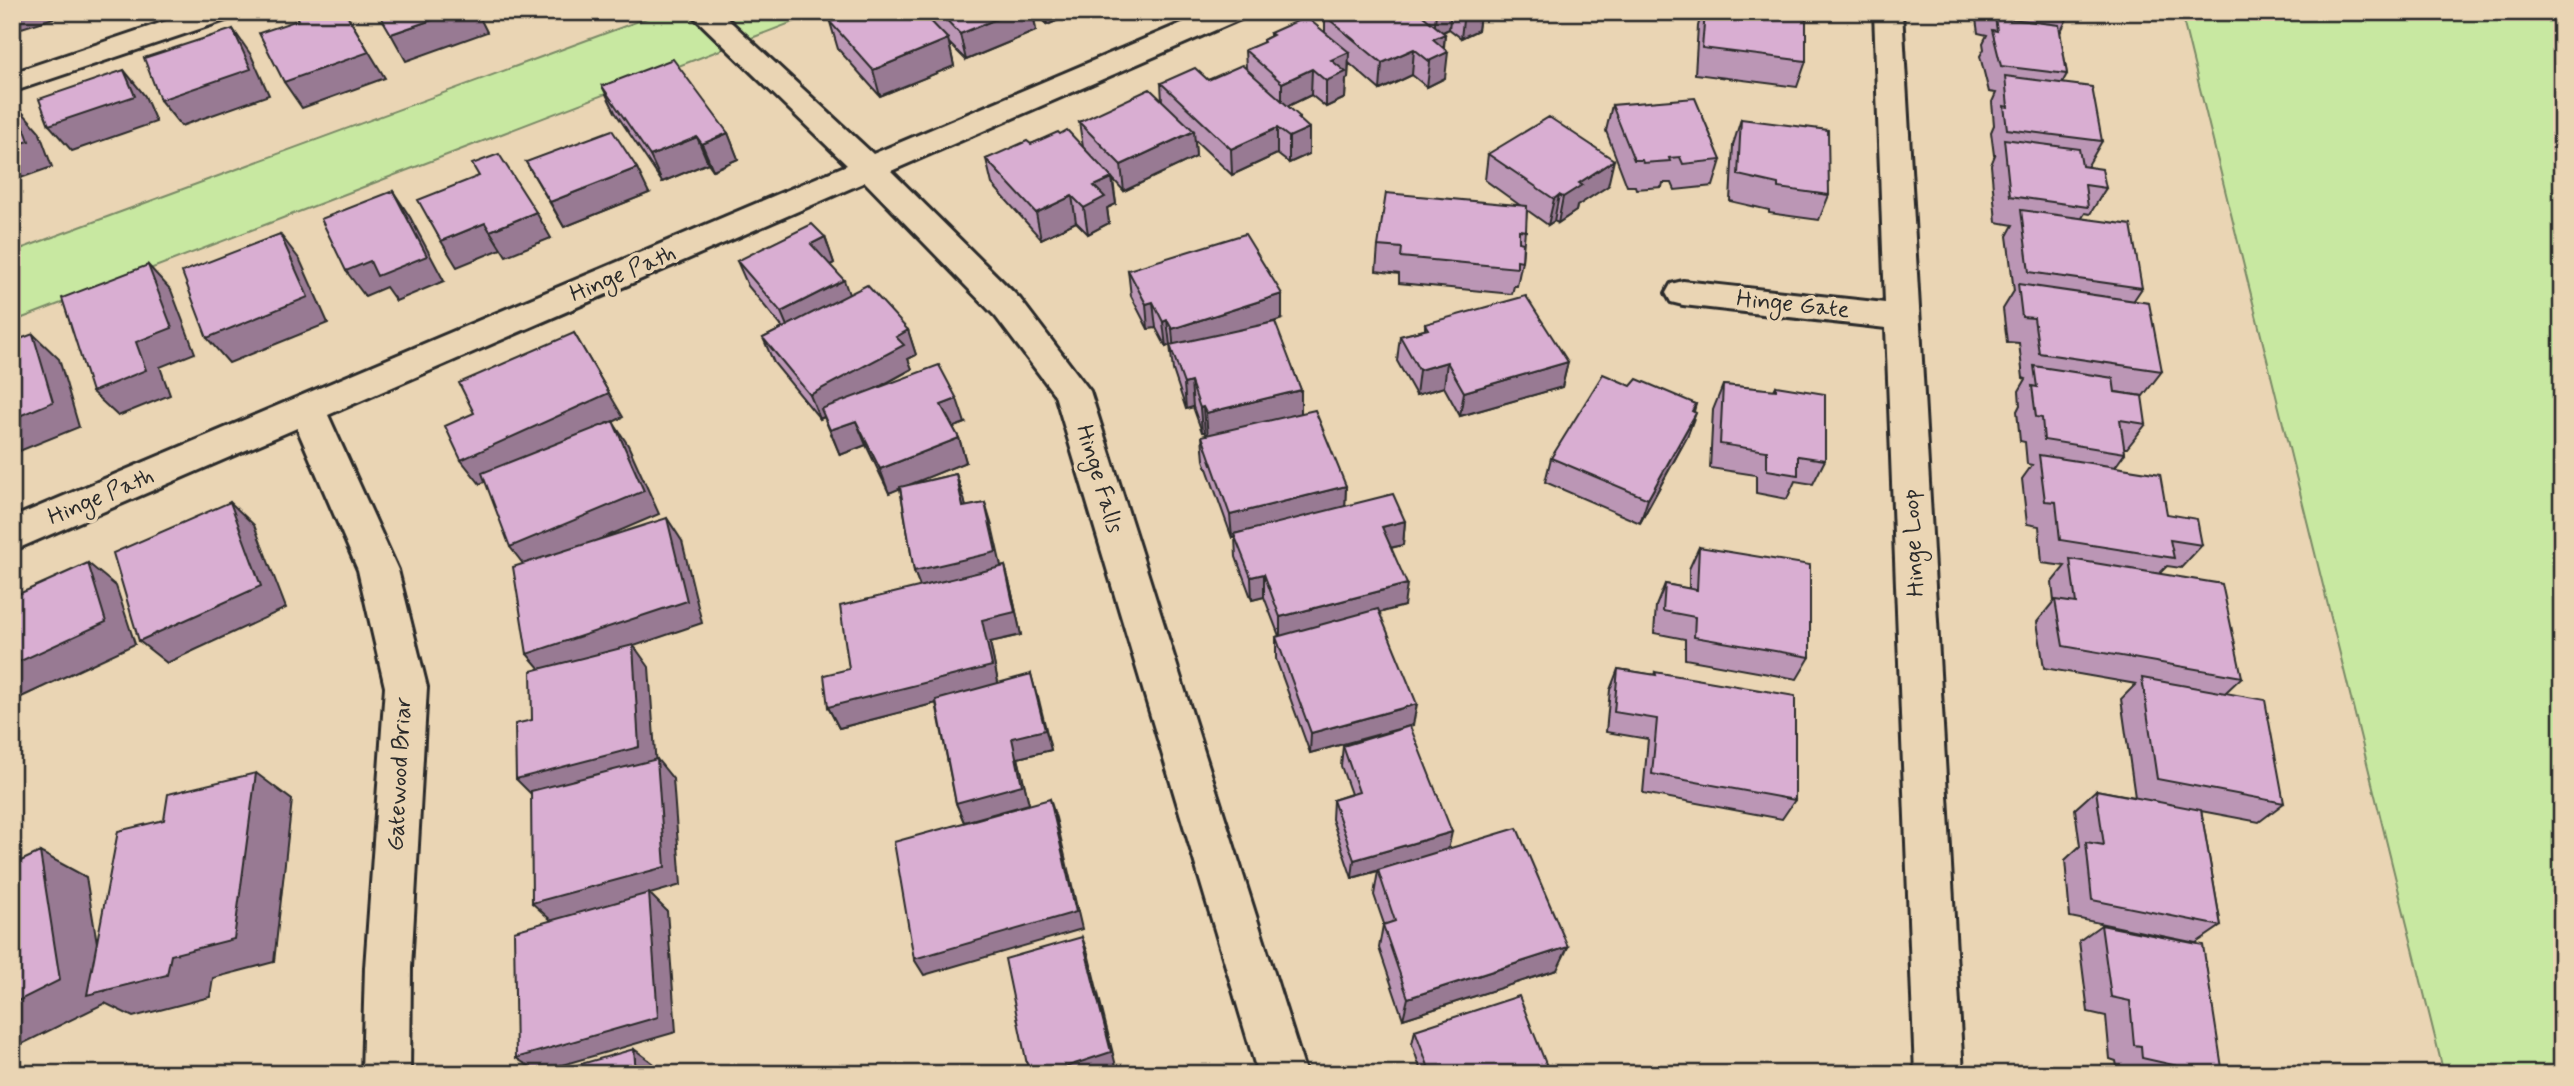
<svg xmlns="http://www.w3.org/2000/svg" width="2574" height="1086" font-family="Mynerve,sans-serif">
<style>
.green{fill:#c8e8a1;stroke:#7a8a66;stroke-width:2}
.lines{fill:none;stroke-linecap:round;stroke-linejoin:round}
.minor-casing{stroke:#2b2b2b;stroke-width:6}
.minor{fill:#ead5b4;fill-rule:evenodd}
.wall{fill:#bb96b5;stroke:#2b2b2b;stroke-width:2}
.shaded-wall{fill:#987a93;stroke:#2b2b2b;stroke-width:2}
.building{fill:#d9aed2;stroke:#2b2b2b;stroke-width:2}
.labels{text-anchor:middle;dominant-baseline:central;stroke-width:7;stroke-linejoin:round;paint-order:stroke}
.street-label{font-size:24px;fill:#2b2b2b;stroke:#ead5b4}
</style>
<rect width="100%" height="100%" fill="#ead5b4"/>
<filter id="ink" filterUnits="userSpaceOnUse"><feTurbulence type="fractalNoise" baseFrequency=".0143" numOctaves="2"/><feDisplacementMap in="SourceGraphic" scale="14" xChannelSelector="R" yChannelSelector="G"/><feConvolveMatrix kernelMatrix="1 2 1 2 8 2 1 2 1" color-interpolation-filters="sRGB"/></filter>
<g filter="url(#ink)">
<path class="green" d="M663,12H819L12,322V252Z
M2181,12H2562V1074H2444Z"/>
<g class="lines">
<g class="minor-casing">
<path id="minor" d="M193,12H236L232,18L12,92V73Z
M689,12H720L873,154L1208,12H1247L1243,18L891,171L1020,299L1090,391L1306,1074H1258L1055,395L996,317L865,182L328,415L398,570L427,687L411,968L410,1074H362L365,968L385,687L358,570L297,428L12,551V518L847,165Z
M1874,12H1902L1963,1074H1915L1886,328L1683,305L1671,302L1666,293L1671,284L1683,281L1885,303Z"/>
</g>
<use href="#minor" class="minor"/>
</g>
<path class="wall" d="M856,12H1033L1036,31L966,60L949,43L954,66L880,96L838,49L830,22Z
M1034,12H1077L1047,25Z
M1333,12H1486L1480,15L1478,30L1461,38L1449,29L1443,32L1445,34L1444,48L1445,78L1427,87L1412,75L1380,90L1349,63L1348,78L1346,79L1345,98L1326,107L1311,95L1288,106L1300,120L1309,154L1289,163L1277,154L1232,175L1195,140L1196,157L1124,191L1113,179L1116,204L1107,208L1109,223L1088,234L1076,222L1041,239L992,184L986,159L1060,134L1083,147L1079,122L1162,101L1161,83L1208,80L1246,68L1245,50L1263,43V40L1270,36V33L1325,32V16Z
M1515,12H1534L1522,18Z
M1702,12H1806V61L1797,87L1695,74L1698,26Z
M1975,12H2068V17L2060,33L2067,74L2062,83L2102,141L2087,167L2106,188L2090,214L2085,213L2082,218L2142,288L2134,300L2162,371L2143,396L2115,392L2146,424L2127,448H2124L2125,453L2115,467L2167,514L2202,545L2181,568L2167,566L2159,574L2242,677L2225,693L2284,803L2259,822L2201,811L2221,926L2196,943L2070,917L2065,860L2080,846L2075,809L2096,790L2135,797L2121,699L2136,684L2044,668L2037,622L2054,601L2052,582L2065,566L2042,563L2039,526L2027,524L2022,479L2032,465L2027,464L2025,442L2020,441L2017,411L2020,405L2019,391L2026,379L2023,378L2019,343L2007,342L2003,309L2014,291L2007,236L2013,225L1996,222L1991,165L1995,155H1994L1991,132L1994,125L1992,102L1996,93L1989,92L1980,56L1984,49L1983,43L1987,35L1978,33Z
M602,86L728,133L738,159L713,170L708,163L662,182L615,112Z
M1612,105L1721,160L1713,186L1675,190L1672,183H1663L1662,187L1636,189L1635,186H1627L1606,131Z
M1741,119L1829,195L1819,220L1769,213V210L1730,201L1733,145Z
M1488,154L1608,186L1577,206L1576,211L1558,223L1554,221L1548,225L1527,210L1522,261L1517,286H1514L1512,294L1399,283V274L1376,271L1378,246L1521,206L1485,180Z
M526,162L649,193L564,227Z
M825,237L834,263L830,265L849,294L908,330L916,355L908,359L912,369L879,387L965,423L953,427L959,438L966,462L908,485L956,474L966,507L985,503L1001,567L1005,566L1011,589L1021,635L990,642L998,683L1038,696L1051,750L1018,758L1029,804L964,822L956,803L936,703L839,728L828,707L849,669L920,586L914,571L900,488L889,493L866,445L840,455L824,417L820,419L774,363L763,338L783,328L748,286L737,261Z
M1128,270L1282,319L1274,322L1301,390V413L1346,486L1345,506L1405,521L1403,545L1391,548L1404,606L1379,613L1413,725L1310,753L1276,659V637L1279,636L1264,597L1252,600L1236,557L1235,537L1232,538L1204,460L1202,436L1207,435L1205,432H1202L1193,407L1186,409L1173,370L1170,345L1166,347L1156,328L1148,329L1131,296Z
M1425,324L1568,362L1562,387L1460,416L1444,387L1416,395L1397,361L1400,336L1425,330Z
M1723,385L1774,390L1776,386L1825,460L1813,484L1795,481L1787,499L1756,493V475L1710,468L1713,410Z
M1631,386L1696,404L1687,437L1640,523L1545,482L1551,458Z
M1699,547L1810,657L1797,679L1685,659V639L1654,633L1656,606L1665,584L1689,589V569Z
M1618,669L1654,675L1655,672L1795,800L1782,819L1643,793L1648,739L1606,732L1610,690Z
M1343,746L1448,849L1557,970L1403,1019L1379,948L1383,925L1384,924L1374,895L1378,871L1352,878L1332,819L1333,800L1351,794L1341,766Z
M2101,925L2223,1074H2126L2118,1072L2116,1061L2110,1059L2106,1016L2088,1012L2079,941Z
M1415,1030L1550,1074H1422L1412,1044Z"/>
<path class="shaded-wall" d="M12,12H73L12,31Z
M345,12L385,78L302,108L284,82Z
M455,12H477L487,32L406,61L391,34Z
M1013,12H1033L1036,31L966,60L960,34Z
M1045,12H1077L1047,25Z
M1085,12H1097L1086,17Z
M1436,12H1451L1449,29L1434,36Z
M1464,12H1486L1480,15L1478,30L1461,38Z
M1523,12H1534L1522,18Z
M233,29L251,55L269,95L181,126L160,100Z
M1445,34L1443,54L1448,52L1445,78L1427,87L1433,39Z
M948,39L954,66L880,96L873,70Z
M1414,49L1412,75L1380,90L1382,63Z
M1349,52L1348,78L1346,79L1345,98L1326,107V81L1331,60Z
M1312,69L1311,95L1282,109V83Z
M124,70L145,96L156,122L72,151L49,125Z
M16,105L39,131L52,167L12,181V146Z
M1300,117V132L1309,128V154L1289,163V137L1298,118Z
M1277,128V154L1232,175L1231,149Z
M1194,131L1196,157L1124,191L1121,165Z
M728,133L738,159L713,170L702,144Z
M697,137L708,163L662,182L650,156Z
M1614,160L1608,186L1577,206L1576,211L1558,223L1563,197L1579,183Z
M637,168L649,193L564,227L550,202Z
M1112,178L1116,204L1107,208L1109,223L1088,234L1084,208L1094,186Z
M393,191L410,217L444,281L396,301L386,287L365,296L346,271Z
M1559,195L1554,221L1548,225L1554,199Z
M1072,196L1076,222L1041,239L1036,213Z
M536,212L551,238L506,256L490,231Z
M485,223L501,249L457,267L441,241Z
M280,234L300,260L328,323L229,363L207,338Z
M825,237L834,263L821,270L811,244Z
M148,265L171,290L195,353L160,367L170,395L118,416L92,392L136,342Z
M844,280L853,306L792,338L781,312Z
M1282,294V319L1174,354L1172,329Z
M1153,302L1156,328L1148,329L1146,304Z
M1167,320L1170,345L1166,347L1163,322Z
M908,330L916,355L908,359L912,369L820,419L810,395L896,337Z
M574,333L623,417L613,422L628,445L659,514L528,570L510,547L613,422L480,484L461,460Z
M33,334L59,359L79,427L12,454V419Z
M1447,362L1444,387L1416,395L1419,370Z
M1568,362L1562,387L1460,416L1464,392Z
M1191,382L1193,407L1186,409L1184,384Z
M1301,390V415L1208,438L1206,413Z
M957,399L965,423L949,429L941,405Z
M1203,407L1205,432H1202L1200,408Z
M1696,413L1687,437L1640,523L1648,499Z
M856,421L866,445L840,455L830,430Z
M959,438L966,462L889,493L880,469Z
M956,474L964,498L971,530L963,507Z
M1346,486L1345,509L1234,534L1235,537L1232,538L1230,515Z
M230,502L254,525L286,608L167,663L139,641Z
M985,503L992,526L1003,575L923,594L914,571Z
M667,518L682,541L702,623L634,646L649,667L656,767L535,798L516,779L546,676L527,654Z
M1405,521L1403,545L1380,550L1382,527Z
M88,563L116,586L135,644L15,700L12,698V665Z
M1005,566L1011,589L1021,635L990,642L999,687L839,728L828,707Z
M1264,574V597L1252,600L1251,577Z
M1407,584L1404,606L1280,639V617Z
M1031,674L1051,750L1018,758L1029,804L964,822L956,803Z
M1417,704L1413,725L1310,753L1311,733Z
M657,759L673,779L681,885L650,894L667,911L676,1032L538,1072L516,1058L552,921L532,903Z
M256,773L292,800L274,962L213,978L210,997L133,1017L105,1003L12,1049V1004L40,852L86,877L105,991L171,955Z
M1050,799L1056,818L1082,929L924,975L914,959Z
M1452,832L1448,850L1352,878L1354,860Z
M1082,937L1088,953L1116,1066L1093,1074H1044Z
M1568,947L1557,970L1403,1019L1408,998Z
M634,1049L653,1063L654,1074H636Z"/>
<path class="building" d="M294,12H345L369,52L284,82L259,33L298,20Z
M378,12H455L391,34Z
M856,12H922L948,39L873,70L830,22Z
M939,12H1013L960,34Z
M1333,12H1418L1445,34L1433,39L1448,52L1429,61L1414,49L1382,63L1325,16Z
M1705,12H1806V61L1702,48Z
M2031,12H2068V17Z
M1306,17L1349,52L1331,60L1346,72L1326,81L1312,69L1282,83L1245,50L1264,42L1263,40L1273,35L1270,33Z
M1995,17L2059,25L2067,74L2001,66L1992,30L1997,31Z
M233,29L251,69L160,100L144,58Z
M673,59L728,133L702,144L697,137L650,156L602,86Z
M1242,65L1300,117L1298,118L1309,128L1289,137L1277,128L1231,149L1161,83L1195,68L1208,80Z
M124,70L135,96L49,125L39,99Z
M2005,76L2092,87L2102,141L2007,129L2004,106L2008,107Z
M1150,89L1194,131L1121,165L1079,122Z
M1695,98L1721,160L1683,164L1680,157L1669,158L1670,161L1643,163L1642,160H1634L1612,105Z
M16,105L29,141L12,146V106Z
M1549,117L1614,160L1579,183L1582,185L1563,197L1559,195L1554,199L1488,154Z
M1741,119L1828,130L1829,195L1778,188V184L1738,175Z
M612,130L637,168L550,202L526,162Z
M1067,130L1112,178L1094,186L1105,197L1084,208L1072,196L1036,213L986,159L1027,141L1031,144L1058,132L1060,134Z
M2004,139L2079,149L2082,166L2102,169L2106,188L2085,185L2088,207L2010,196Z
M499,154L536,212L490,231L485,223L441,241L418,200L479,176L472,164Z
M393,191L427,256L377,276L370,261L346,271L321,219Z
M1386,193L1527,206L1526,231L1519,230V242L1523,243L1522,261L1517,260V268L1401,257L1402,248L1378,246Z
M2021,210L2131,225L2142,288L2029,272Z
M812,224L825,237L811,244L844,280L781,312L737,261Z
M280,234L308,297L207,338L182,272Z
M1245,234L1282,294L1172,329L1167,320L1163,322L1153,302L1146,304L1128,270Z
M148,265L172,328L136,342L146,370L92,392L62,298Z
M2018,284L2149,303L2162,371L2039,353L2034,318L2022,317Z
M867,285L908,330L896,337L904,345L810,395L763,338Z
M1526,296L1568,362L1464,392L1447,362L1419,370L1400,336L1428,329L1425,324Z
M1275,322L1301,390L1206,413L1203,407L1200,408L1191,382L1184,384L1170,345Z
M574,333L609,393L461,460L445,426L474,413L459,383Z
M33,334L53,402L12,419V342Z
M939,365L957,399L941,405L959,438L880,469L856,421L830,430L821,409Z
M2034,366L2113,378L2115,392L2142,396L2146,424L2120,420L2125,453L2044,440L2042,418L2036,417L2032,386L2037,387Z
M1603,374L1631,386L1637,379L1696,404L1692,411L1696,413L1648,499L1551,458Z
M1723,385L1776,390V386L1825,394V460L1798,456V475L1767,470V451L1720,444Z
M1315,410L1346,486L1230,515L1202,436Z
M613,421L644,491L510,547L482,473Z
M2039,455L2160,474L2167,514L2197,519L2202,545L2170,540L2174,558L2060,540L2056,502L2045,501Z
M956,474L963,507L985,503L996,552L914,571L900,487Z
M1393,494L1405,521L1382,527L1407,584L1280,617L1264,574L1251,577L1234,534Z
M230,502L261,586L139,641L113,553Z
M667,518L687,601L527,654L513,567Z
M1699,547L1810,565V657L1694,637L1695,617L1663,611L1665,584L1697,590Z
M2070,559L2222,584L2242,677L2063,646L2055,600L2076,603Z
M88,563L106,622L12,665V597Z
M1005,566L1015,612L982,620L992,666L828,707L824,675L849,669L840,606Z
M1378,609L1417,704L1311,733L1276,637Z
M633,645L639,747L516,779L515,724L532,720L531,671Z
M1618,669L1656,675L1655,672L1795,696V800L1652,774L1657,719L1614,712Z
M1031,674L1045,730L1012,738L1022,785L956,803L936,700Z
M2142,678L2265,700L2284,803L2157,779Z
M1410,726L1452,832L1354,860L1333,800L1359,792L1343,746Z
M657,759L665,867L532,903L531,791Z
M256,773L234,939L171,955L167,975L87,995L118,831L164,820L168,794Z
M2096,790L2201,810L2221,926L2092,900L2086,842L2104,845Z
M1050,799L1076,912L914,959L894,842Z
M1517,828L1568,947L1408,998L1383,925L1395,921L1378,870Z
M40,852L60,980L12,1004V865Z
M649,893L658,1017L516,1058L514,931Z
M2101,925L2203,945L2223,1074H2213L2142,1058L2141,1046L2134,1045L2130,1001L2111,997Z
M1082,937L1111,1052L1044,1074H1029L1005,959Z
M1519,996L1550,1074H1431L1415,1030Z
M634,1049L636,1074H546Z"/>
</g>
<g class="labels">
<g class="street-label">
<text transform="translate(623 274) rotate(-23)">Hinge Path</text>
<text transform="translate(1793 305) rotate(6)">Hinge Gate</text>
<text transform="translate(1099 479) rotate(73)">Hinge Falls</text>
<text transform="translate(101 497) rotate(-23)">Hinge Path</text>
<text transform="translate(1914 543) rotate(-93)">Hinge Loop</text>
<text transform="translate(400 774) rotate(-87)">Gatewood Briar</text>
</g>
</g>
<rect width="2574" height="1086" fill="none" stroke="#ead5b4" stroke-width="42"/>
<rect x="21" y="21" width="2532" height="1044" fill="none" stroke="#2b2b2b" stroke-width="2.5" filter="url(#ink)"/>
</svg>
